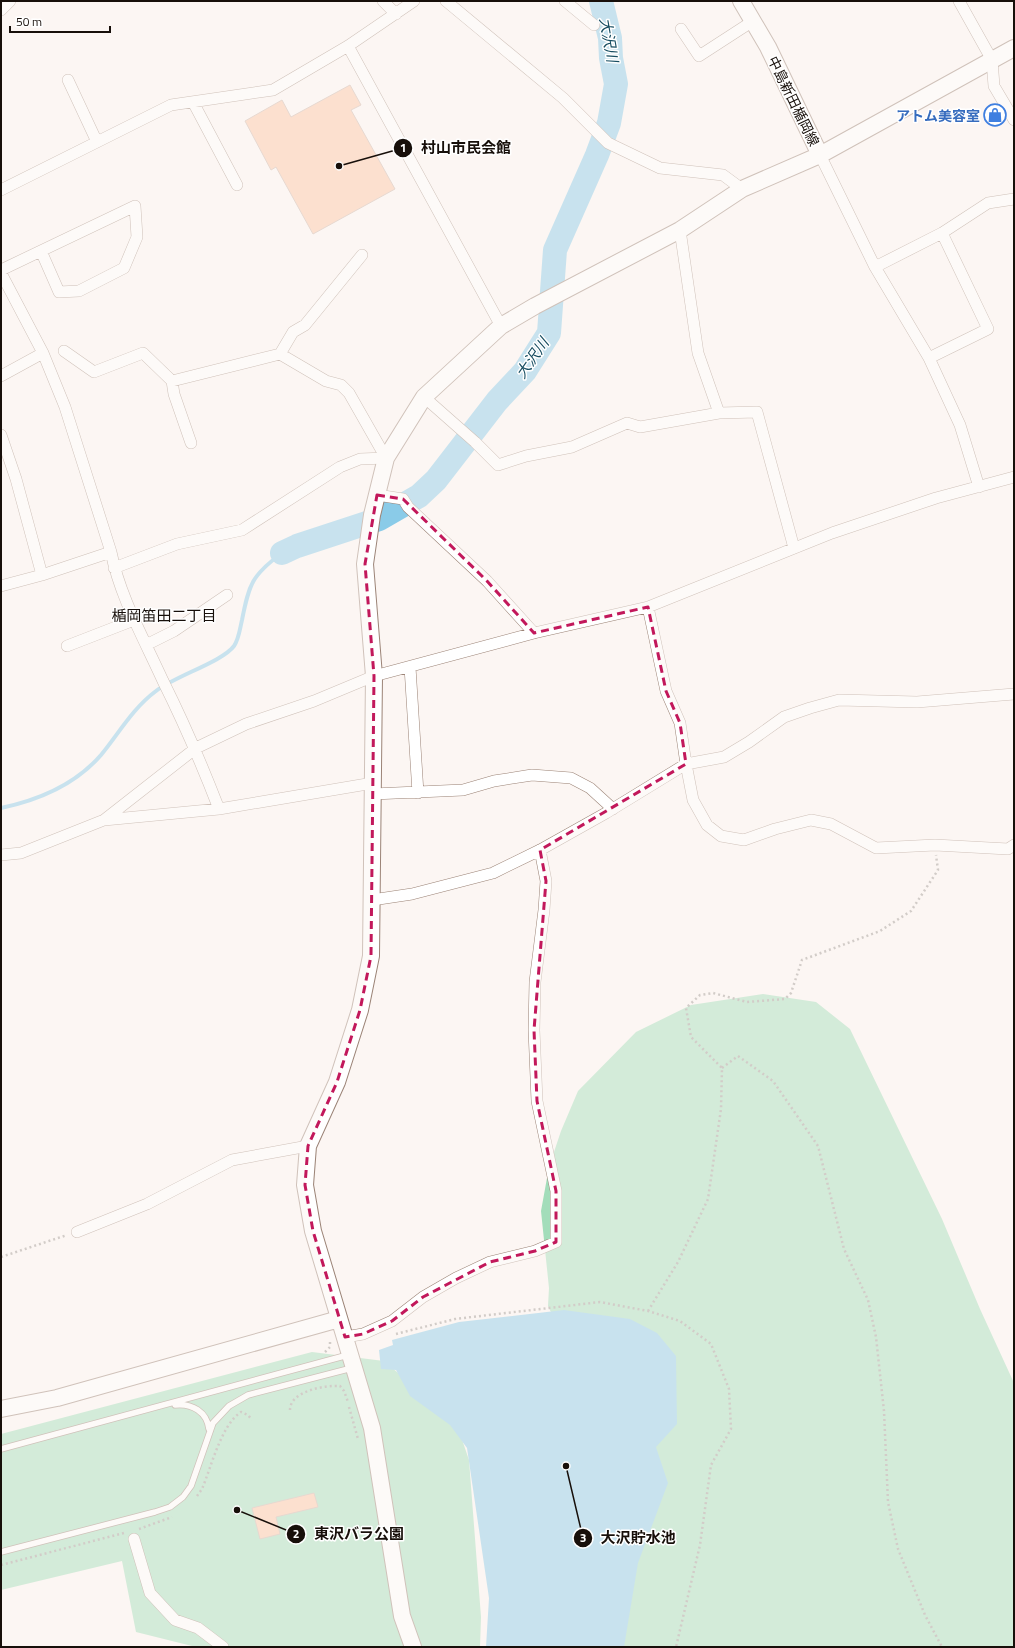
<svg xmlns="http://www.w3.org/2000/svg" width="1015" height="1648" font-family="'Titillium Web','Noto Sans JP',sans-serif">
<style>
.green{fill:#a3ddba}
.water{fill:#8acbe8}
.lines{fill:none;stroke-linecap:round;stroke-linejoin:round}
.stream{stroke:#8acbe8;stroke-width:4}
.river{stroke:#8acbe8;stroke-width:24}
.building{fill:#fdc5a5;stroke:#ceb5a7}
.lane-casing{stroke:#9b8376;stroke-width:7}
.street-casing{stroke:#9b8376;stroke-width:12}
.secondary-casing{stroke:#9b8376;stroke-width:18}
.path{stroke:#a19a96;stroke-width:2.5;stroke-dasharray:2 3;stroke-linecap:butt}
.lane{stroke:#fff;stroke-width:5.5}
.street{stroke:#fff;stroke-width:11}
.secondary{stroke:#fff;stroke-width:16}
.marked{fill:none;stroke:#c2185b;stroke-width:3;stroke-dasharray:8 5;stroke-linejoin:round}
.labels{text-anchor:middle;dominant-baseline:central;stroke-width:3;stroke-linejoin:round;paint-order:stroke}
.street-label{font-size:14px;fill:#170f0a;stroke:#fff}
.shop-label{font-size:14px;font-weight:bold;fill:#366cbe;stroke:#fff;text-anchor:end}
.water-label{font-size:15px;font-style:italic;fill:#174d61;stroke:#fff}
.neighbourhood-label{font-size:15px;fill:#170f0a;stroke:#fff}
.leader{fill:none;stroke:#170f0a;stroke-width:1.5}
.callout-dot{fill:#170f0a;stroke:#fff;stroke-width:1.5}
.mark-label{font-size:12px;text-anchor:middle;font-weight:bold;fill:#fff}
.callout-label{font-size:15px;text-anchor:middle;font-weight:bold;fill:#170f0a;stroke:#fff;stroke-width:3;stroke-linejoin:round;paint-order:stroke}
</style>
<rect width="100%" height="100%" fill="#fcf6f3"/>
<path class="green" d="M763,994L816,1002L850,1029L942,1219L980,1309L1014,1383V1647H610L572,1356L548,1306L549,1288L541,1211L549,1167L561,1131L578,1091L636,1032L691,1005Z
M312,1352L384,1361L456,1422L469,1460L481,1617L480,1647H196L136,1632L122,1561L1,1590V1434Z"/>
<path class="water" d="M564,1310L630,1319L657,1333L676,1356L677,1424L656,1447L668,1483L638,1563L624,1647H486L489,1598L467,1448L450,1425L410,1396L396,1370L381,1369L379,1350L393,1345L392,1340L459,1322Z"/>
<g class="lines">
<path class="stream" d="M1,808C39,800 75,785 101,755C119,733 133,708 156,691C175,676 222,662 234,646C239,639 240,628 242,620C249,584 252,575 282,553"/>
<path class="river" d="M282,553L297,546L379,519L419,496L436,480L497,401L525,371L549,333L555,250L597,155L609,123L616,84L611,58L610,38L601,1"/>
</g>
<path class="building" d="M350,85L361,105L351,110L395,189L313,234L276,167L271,170L245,121L282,100L291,117Z
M314,1493L318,1507L276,1517L280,1534L260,1539L252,1508Z"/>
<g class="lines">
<g class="lane-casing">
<path id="lane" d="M175,1405C192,1403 207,1412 209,1429
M1,1449L348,1355
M1,1552L155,1512L170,1507L183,1497L191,1486L213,1423L229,1406L248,1395L352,1368"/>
</g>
<g class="street-casing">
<path id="street" d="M383,1L396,14
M446,1L563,98L608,143L660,168L723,175L742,189
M565,1L594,25
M959,1L992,60L994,86L1014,120
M1,10L10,1
M681,29L699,56L753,21
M348,46L501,326
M68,80L97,142
M193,102L237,185
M820,155L875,267L929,358L960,425L979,487
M1,190L171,105L273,90L348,46L414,1
M680,230L698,353L719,413
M875,267L942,233L988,203L1014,199
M1,270L135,206L137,237L124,268L79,291L59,292L41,251
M1,273L43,353L65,407L111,552C120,597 144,639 163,681C184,723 202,765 219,809
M64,351L94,372L143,353L172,381L280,354L326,381L341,385L349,393L386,458L360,459L340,467L242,530L177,544L114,568
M280,354L293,332L305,325L362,255
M929,358L988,329L942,233
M1,376L43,353
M172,381L174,394L191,443
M424,397L475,442L498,465L526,456L572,447L627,423L640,427L719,413L757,412L794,548
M1,435L16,479L42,575L111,552
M377,495L403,499L408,507L487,581L534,633
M1,586L42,575
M648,607L666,691L680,723L686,764L693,800L707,825L721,836L744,840L775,829L811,820L831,824L876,848L935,845L1008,849L1014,845
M146,645L174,631L227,595
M67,646L134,620
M410,667L418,793
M373,794L463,790L494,781L532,775L571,778L590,788L613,809
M104,820L196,748L246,724L314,701L374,676L534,633L648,607L832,533L936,498L1014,477
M1,855L21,853L104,820L219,809L373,783
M372,900L412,894L493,873L540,850L606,813L686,764L724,757L749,742L784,717L810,708L839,700L917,702L1014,694
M77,1232L147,1204L232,1160L308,1146
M345,1337L363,1334L392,1321L423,1297L456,1278L490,1262L535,1251L556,1242V1191L537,1101L534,1030L535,982L544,910L546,881L540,850
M134,1539L150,1593L175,1620L198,1628L223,1647"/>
</g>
<g class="secondary-casing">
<path id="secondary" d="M741,1L768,47L820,155
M1,1409L57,1398L339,1319
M413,1647L402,1616L372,1428L313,1231L305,1185L308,1146L337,1082L360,1010L371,956L374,676L365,564L372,515L386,458L424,397L501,326L535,306L680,230L742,189L820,155L1014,48"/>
</g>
<path class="path" d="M722,1068L738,1056L773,1081L818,1146L844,1249L868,1300L876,1337L884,1411L888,1502L898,1549L925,1615L942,1647
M1,1257L67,1235
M648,1311L678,1262L708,1199L721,1109L722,1068L691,1037L686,1008L700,995L713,993L747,1002L785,999L791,993L802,960L880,931L911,911L938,870L936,855
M396,1334L455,1319L600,1302L648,1311L680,1321L711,1344L729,1389L731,1429L711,1465L700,1545L676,1647
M325,1352L330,1347V1340
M349,1407L358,1439
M290,1410C290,1391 325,1385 340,1386L344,1391L348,1402
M197,1496L202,1489C211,1468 221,1425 241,1412L248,1415L252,1420
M139,1529L172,1517
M1,1565L124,1533"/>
<use href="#lane" class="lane"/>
<use href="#street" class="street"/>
<use href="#secondary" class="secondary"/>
</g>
<path d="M0 0H1015V1648H0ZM377,495L403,499L487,581L534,633L648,607L666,691L680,723L686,764L540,850L546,881L534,1030L537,1101L556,1191V1242L535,1251L490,1262L423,1297L392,1321L363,1334L345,1337L313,1231L305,1185L308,1146L337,1082L360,1010L371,956L374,676L365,564Z" fill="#fcf6f3" fill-opacity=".55" fill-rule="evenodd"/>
<path class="marked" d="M377,495L403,499L487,581L534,633L648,607L666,691L680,723L686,764L540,850L546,881L534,1030L537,1101L556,1191V1242L535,1251L490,1262L423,1297L392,1321L363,1334L345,1337L313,1231L305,1185L308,1146L337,1082L360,1010L371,956L374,676L365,564Z"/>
<defs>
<g id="shop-ring" transform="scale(1.15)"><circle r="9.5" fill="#fff" stroke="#3f7fe0" stroke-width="1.5"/><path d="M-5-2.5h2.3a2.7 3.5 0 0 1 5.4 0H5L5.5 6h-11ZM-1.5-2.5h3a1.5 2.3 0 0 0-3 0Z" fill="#3f7fe0"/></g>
</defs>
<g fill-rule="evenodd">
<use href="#shop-ring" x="995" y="115"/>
</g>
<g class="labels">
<g class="street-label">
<text transform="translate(794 101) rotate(64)">中島新田楯岡線</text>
</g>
<g class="shop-label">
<text x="980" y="115">アトム美容室</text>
</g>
<g class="water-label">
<text transform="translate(609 40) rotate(80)">大沢川</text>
<text transform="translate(532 358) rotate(-55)">大沢川</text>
</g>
<g class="neighbourhood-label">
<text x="164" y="615">楯岡笛田二丁目</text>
</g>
</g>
<path class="leader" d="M339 166L403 148M237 1510L296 1534M566 1466L583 1538"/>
<g class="callout-dot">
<circle cx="339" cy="166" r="4"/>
<circle cx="237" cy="1510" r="4"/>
<circle cx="566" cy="1466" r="4"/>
<circle cx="403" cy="148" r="10"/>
<circle cx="296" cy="1534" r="10"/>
<circle cx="583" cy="1538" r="10"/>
</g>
<g class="mark-label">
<text x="403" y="152">1</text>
<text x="296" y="1538">2</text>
<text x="583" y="1542">3</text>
</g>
<g class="callout-label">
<text x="466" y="153">村山市民会館</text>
<text x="359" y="1539">東沢バラ公園</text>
<text x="638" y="1543">大沢貯水池</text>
</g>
<rect width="1015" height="1648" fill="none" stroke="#170f0a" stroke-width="4"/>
<path d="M10 26v6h100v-6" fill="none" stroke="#170f0a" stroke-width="2"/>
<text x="16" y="26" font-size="12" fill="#170f0a" stroke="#ffffff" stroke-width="3" paint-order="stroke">50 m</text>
</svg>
